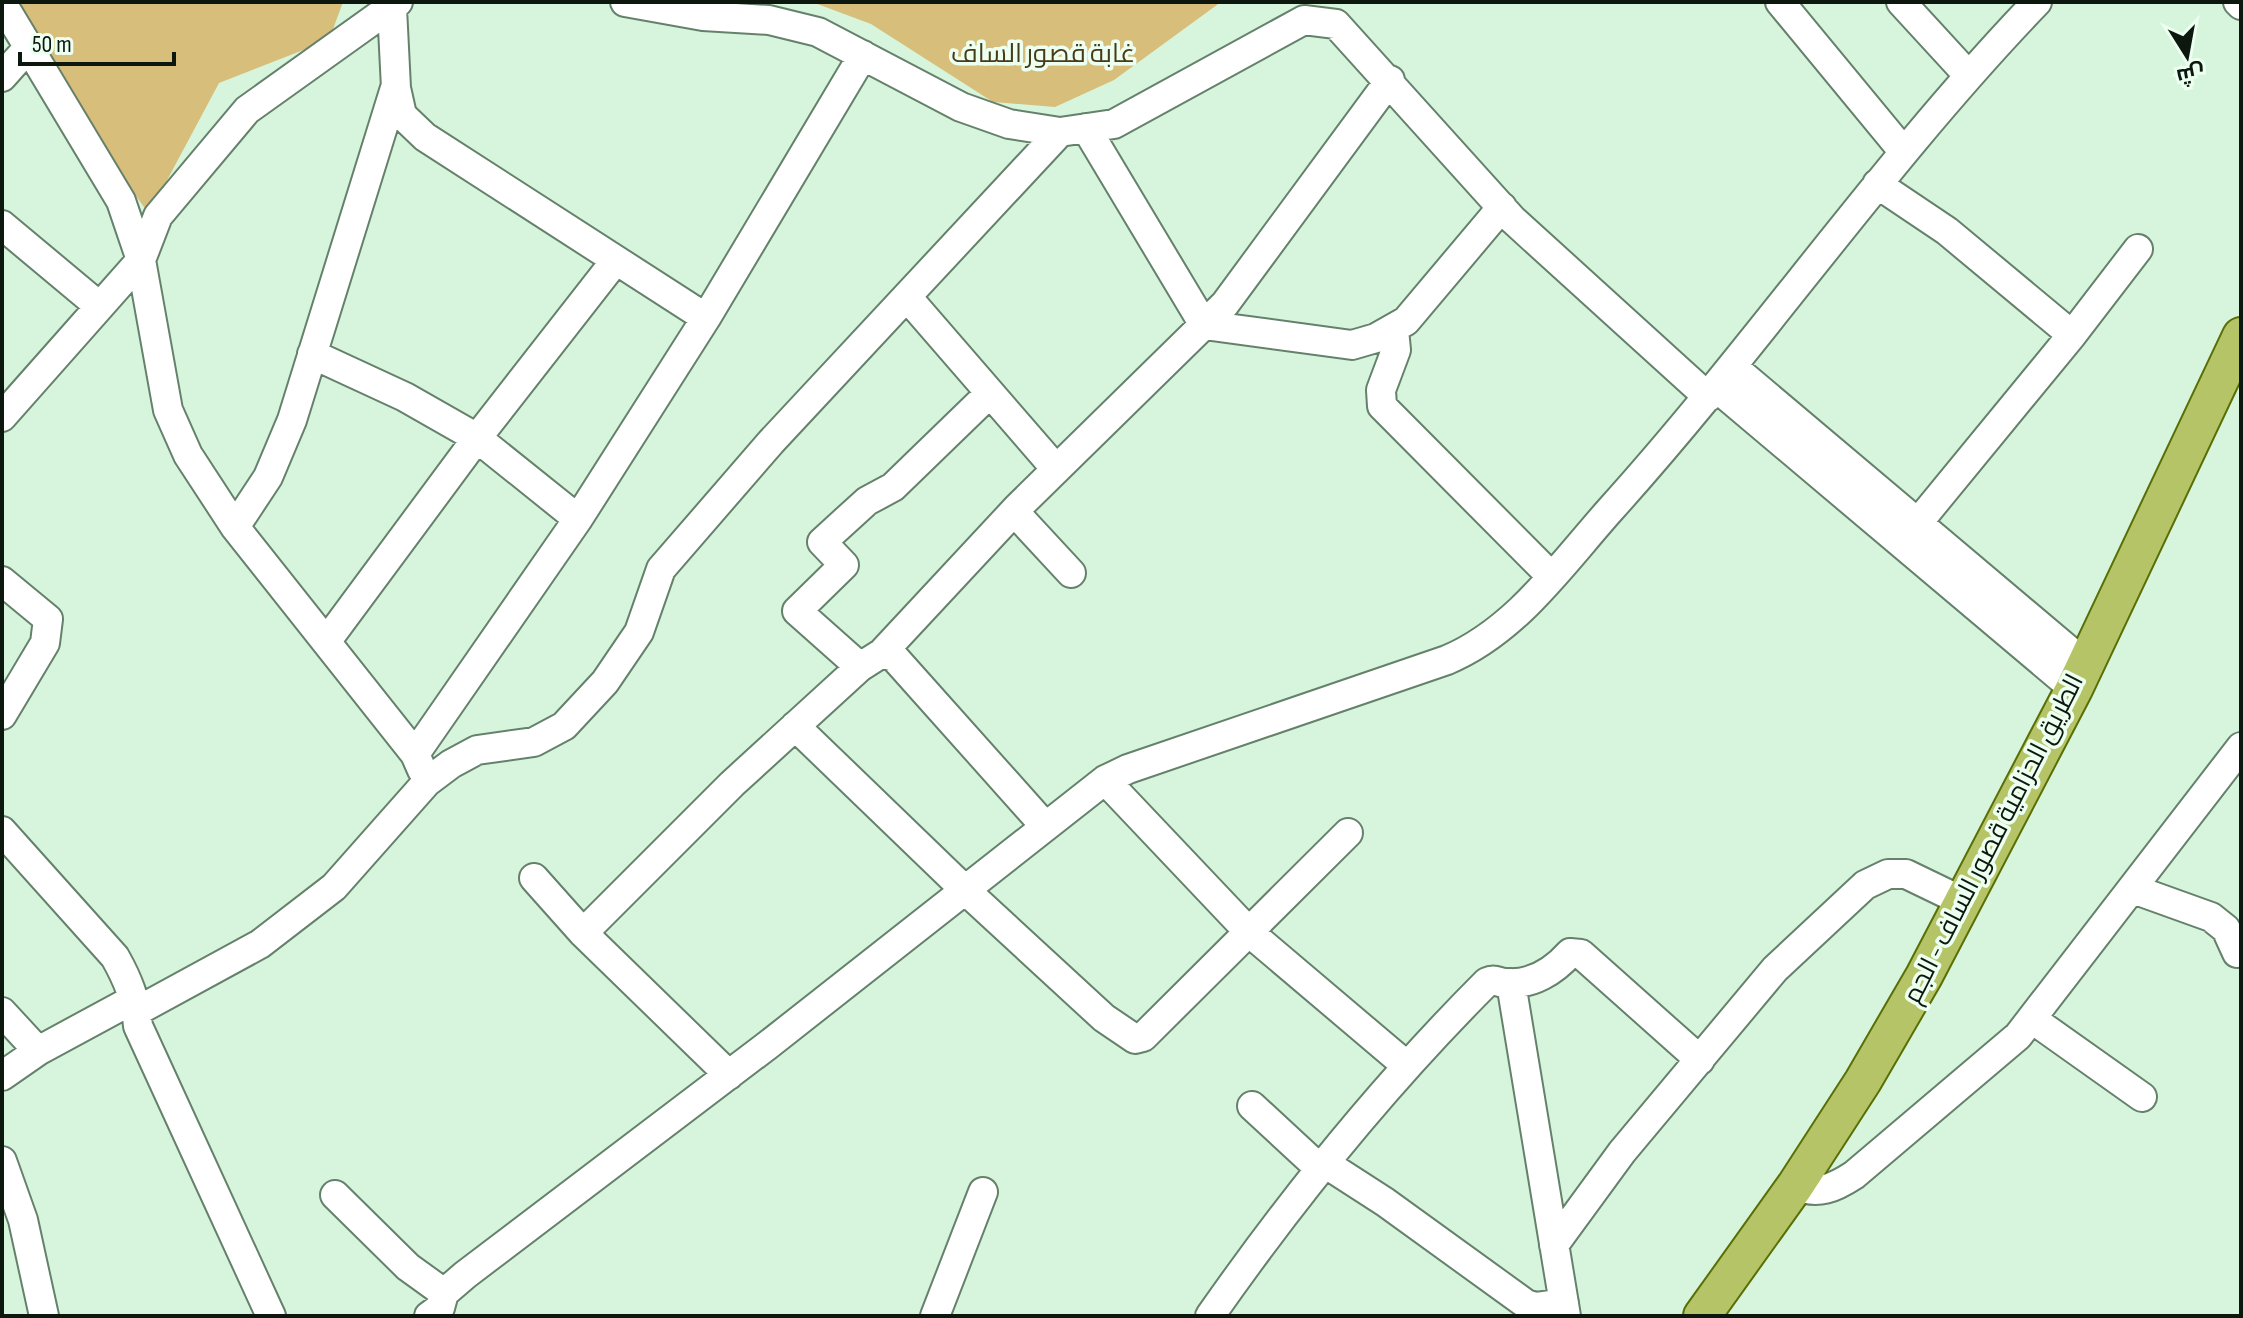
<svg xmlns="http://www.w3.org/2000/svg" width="2243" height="1318" font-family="'Sofia Sans Condensed',Cairo,sans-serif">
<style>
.green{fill:#d7be7a}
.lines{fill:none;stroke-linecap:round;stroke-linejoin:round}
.minor-casing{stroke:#65816b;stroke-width:32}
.major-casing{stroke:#596e05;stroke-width:40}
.minor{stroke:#fff;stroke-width:28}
.major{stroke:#b5c466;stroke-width:36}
.labels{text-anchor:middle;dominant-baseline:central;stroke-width:7;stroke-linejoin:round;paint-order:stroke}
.park-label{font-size:26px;fill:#463a17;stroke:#ecfff0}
.street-label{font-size:26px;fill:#0c170e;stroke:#ecfff0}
</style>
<rect width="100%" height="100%" fill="#d6f5dc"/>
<path class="green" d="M9,2H343L329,40L219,83L149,214L77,114Z
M812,2H1221L1114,80L1055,107L993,102L871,24Z"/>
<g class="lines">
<g class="minor-casing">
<path id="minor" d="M625,2L703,16L769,20L818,32L961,107L1009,124L1060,132L1114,124L1304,20L1336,24L1512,219L1708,397
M1780,2L1903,151
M1901,2L1969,76
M2238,2L2241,5
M2,3L121,201L141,260L158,216L247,110L398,2
M392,8L396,88L402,115L425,137L706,318
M2,77L27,49
M1086,128L1204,325L1352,345L1376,338L1406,321L1502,207
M1877,184L1947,231L2072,335
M2,225L99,306
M907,297L1056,469
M1394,330L1396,350L1381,390L1382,406L1551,576
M312,354L405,397L477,438L578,519
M1733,367L2085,664
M1717,388L2074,689
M2,417L141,260L168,410L188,455L235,527L415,754L422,770
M235,527L268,477L292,420L395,88
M1907,536L2072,335L2138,249
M1071,573L1021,519L1017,508L1225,304L1390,80
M2,581L48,619L45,643L2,715
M326,642L477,438L616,260
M882,653L1017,508
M860,667L797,611L844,565L822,542L867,501L893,487L990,393
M795,726L964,889L1104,1018L1135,1039L1143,1037L1348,833
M415,754L578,519L706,318L863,55
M1105,780L1250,933L1407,1066
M2,831L115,957C128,980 136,1000 138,1026L271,1316
M534,878L583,933L729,1075
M2133,889L2211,917L2226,929L2237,953
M583,933L732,784L860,667L882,653L894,657L1044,825
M1511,983L1566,1316
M137,1011L260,944L334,887L427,782L451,764L477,750L534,742L564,726L605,682L639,632L661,569L771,442L1060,132
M2,1012L38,1051
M2032,1019L2142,1097
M2,1076L38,1051L134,999
M1252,1106L1319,1168
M2,1161L23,1220L44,1316
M1323,1162L1385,1202L1526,1304L1535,1307L1564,1303
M1795,1186C1819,1195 1834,1188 1854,1175L2018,1036L2241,747
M335,1195L408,1267L444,1293
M1554,1245L1622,1152L1775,969L1865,885L1888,874H1906L1964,902
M429,1316L440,1308L444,1293L465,1275L768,1045L1105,780L1128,769L1447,660C1516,631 1561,565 1610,510C1758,346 1883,162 2037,2
M935,1316L983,1192
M1210,1316C1294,1196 1384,1085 1487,982C1496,978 1497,983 1506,983C1532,985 1554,971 1570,953L1581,954L1700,1060"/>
</g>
<g class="major-casing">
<path id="major" d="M1702,1316L1795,1186L1863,1081L1924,976L2074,689L2241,336"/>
</g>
<use href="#minor" class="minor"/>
<use href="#major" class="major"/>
</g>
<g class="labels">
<g class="park-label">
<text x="1043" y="54">غابة قصور الساف</text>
</g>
<g class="street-label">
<text transform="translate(1994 839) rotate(-63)">الطريق الحزامية قصور الساف - الجم</text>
</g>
</g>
<rect width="2243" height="1318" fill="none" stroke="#0c170e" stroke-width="8"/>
<g transform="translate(2187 56) rotate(169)" stroke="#ecfff0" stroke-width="6" paint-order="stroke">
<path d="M0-6L14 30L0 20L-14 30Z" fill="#0c170e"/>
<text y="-12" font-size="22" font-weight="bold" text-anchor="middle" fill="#0c170e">ش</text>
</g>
<path d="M20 52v12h154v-12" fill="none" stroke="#0c170e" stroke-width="4"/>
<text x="32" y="52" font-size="24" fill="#0c170e" stroke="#ecfff0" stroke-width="6" paint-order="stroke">50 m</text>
</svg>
